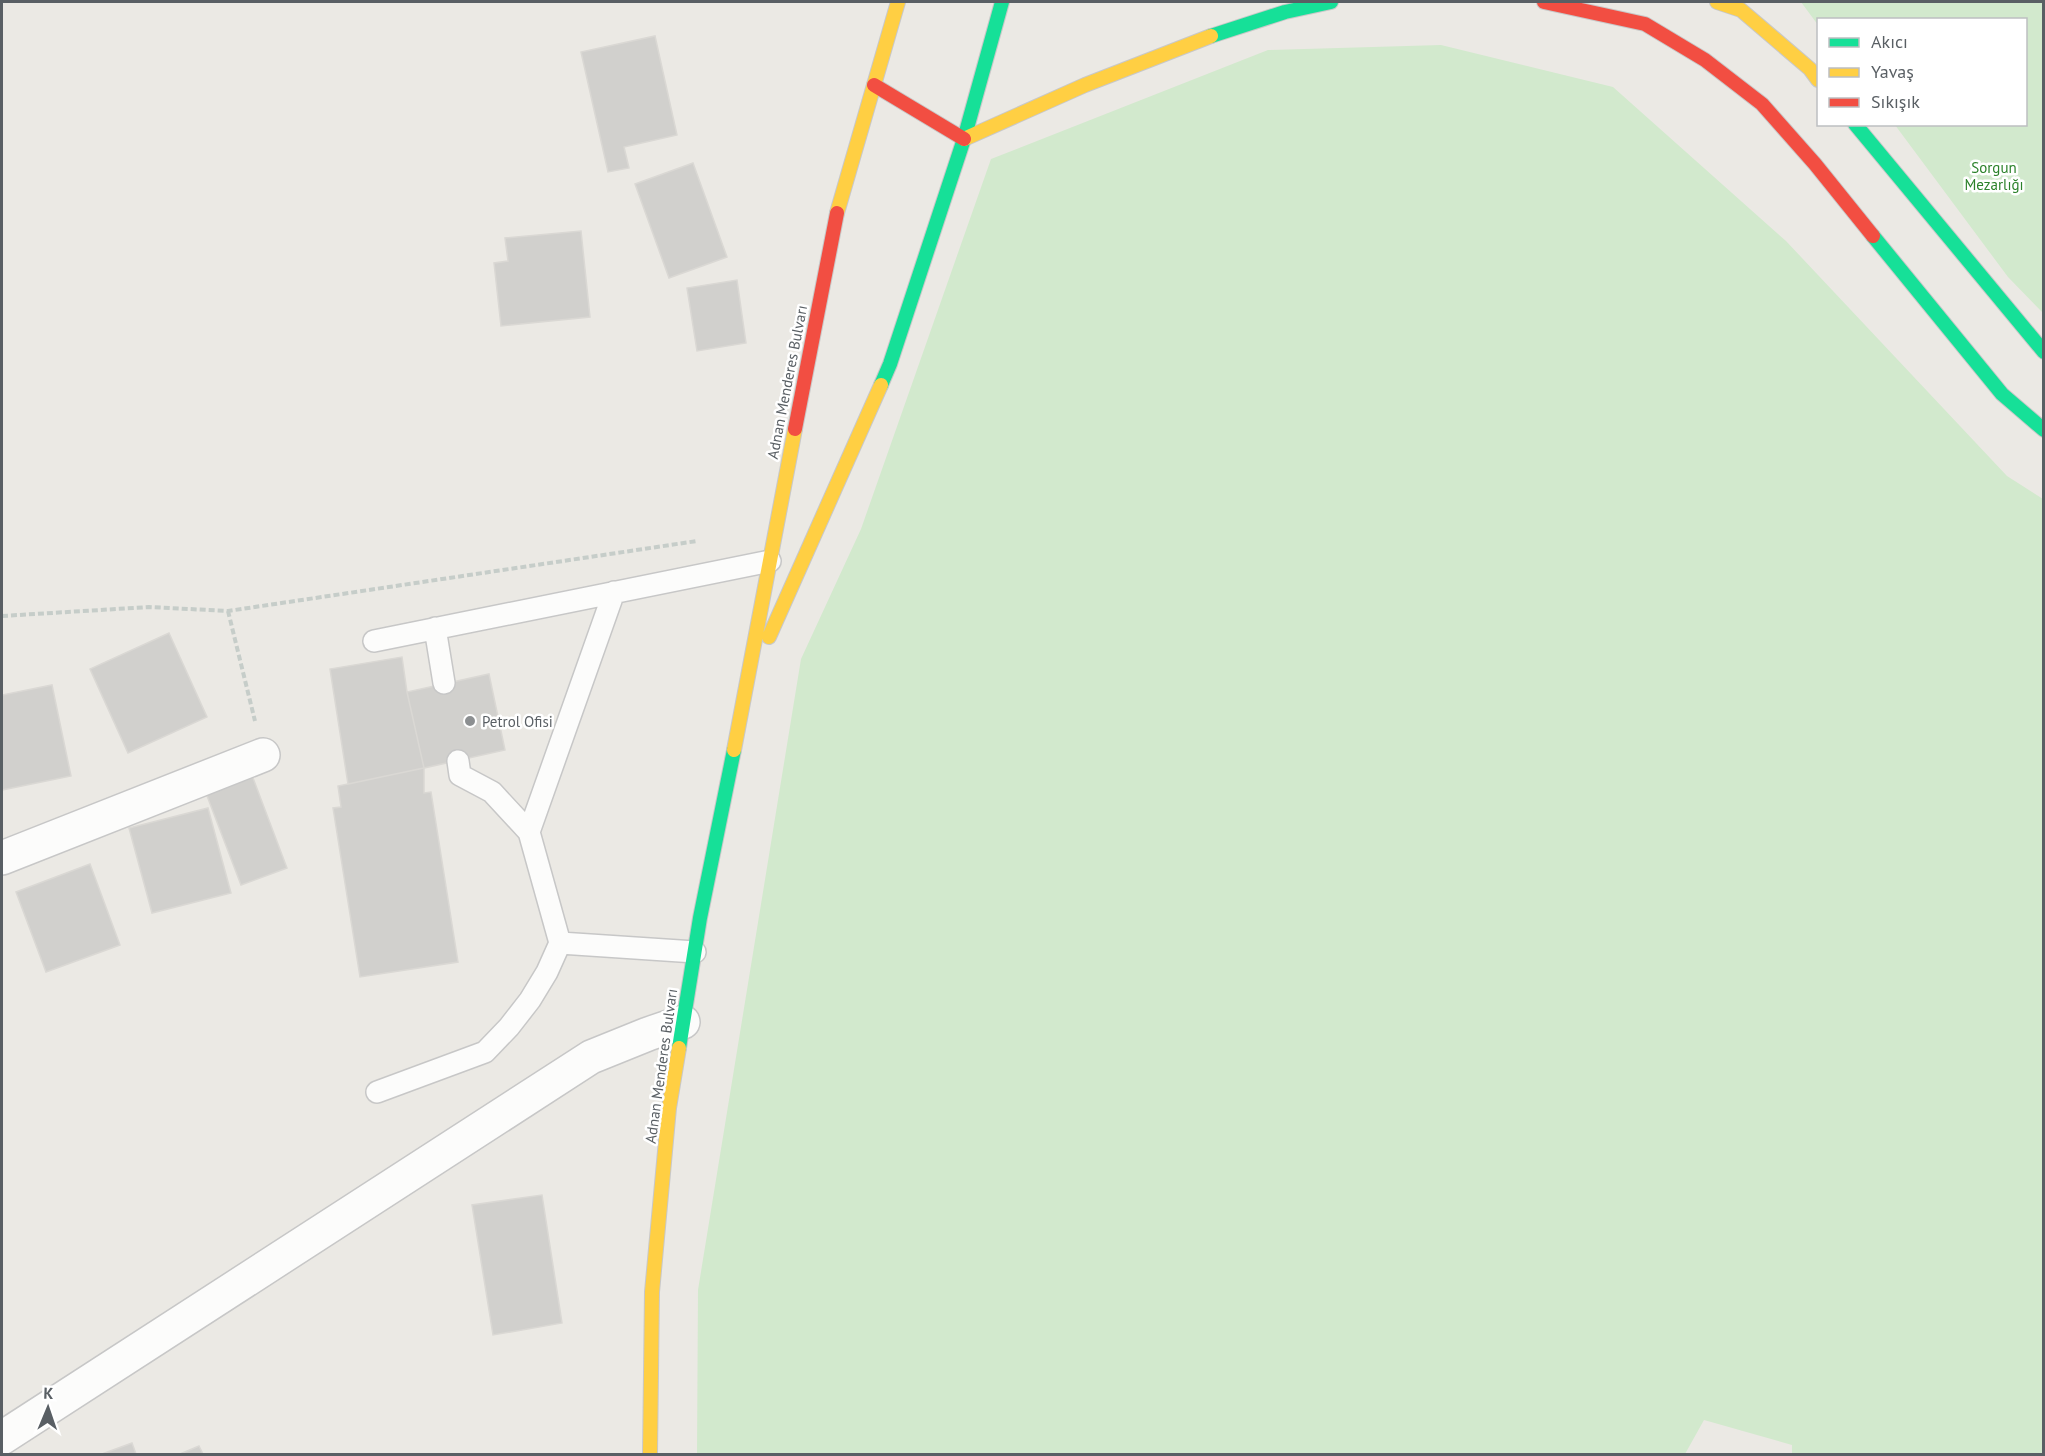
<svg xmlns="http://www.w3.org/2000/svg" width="2045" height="1456" font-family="'PT Sans',sans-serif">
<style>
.green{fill:#d2e9cd}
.building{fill:#d1d0cd;stroke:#dad8d4;stroke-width:1.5}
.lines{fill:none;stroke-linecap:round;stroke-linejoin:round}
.lane-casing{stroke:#c7c7c7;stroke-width:24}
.street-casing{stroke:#c7c7c7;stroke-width:36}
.fast-casing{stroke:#c8c8c8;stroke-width:16}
.slow-casing{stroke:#c8c8c8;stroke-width:16}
.jam-casing{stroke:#c8c8c8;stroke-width:16}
.path{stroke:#c6cdc9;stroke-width:4;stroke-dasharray:6 3;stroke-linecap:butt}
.lane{stroke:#fcfcfb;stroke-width:21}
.street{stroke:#fcfcfb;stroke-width:33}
.fast{stroke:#16e098;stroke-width:14}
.slow{stroke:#ffcf43;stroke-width:14}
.jam{stroke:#f24e42;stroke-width:14}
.poi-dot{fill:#8c8f91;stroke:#fff;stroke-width:2}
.labels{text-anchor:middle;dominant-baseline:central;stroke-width:5;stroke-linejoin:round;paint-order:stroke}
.park-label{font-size:15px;fill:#2c822b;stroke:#fff}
.street-label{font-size:15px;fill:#595f64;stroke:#fff}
.poi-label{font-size:15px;fill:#595f64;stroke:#fff;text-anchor:start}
</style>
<rect width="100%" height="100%" fill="#ebe9e4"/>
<path class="green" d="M1801,2H2043V313L2008,277L1895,125L2026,124V20H1818V25Z
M1441,45L1613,87L1786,241L2007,476L2043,499V1454H1792V1445L1704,1420L1685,1454H697L698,1290L801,659L861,529L991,159L1268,50Z"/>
<path class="building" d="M655,36L677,135L624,147L629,168L608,172L581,52Z
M693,163L727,257L669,278L635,184Z
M581,231L590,317L501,326L494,263L508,261L505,238Z
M737,280L746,343L697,351L687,288Z
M169,633L207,717L128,753L90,669Z
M402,657L407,692L424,768L348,784L330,669Z
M489,674L505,750L424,768L407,692Z
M52,685L71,776L2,790V695Z
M424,768V793L431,792L458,962L360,977L333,808L341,807L338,786Z
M250,770L287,868L241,885L204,788Z
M208,808L231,893L152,913L129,828Z
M90,864L120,945L46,972L16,892Z
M542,1195L562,1323L493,1335L472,1205Z
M132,1443L136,1454H102Z
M199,1446L203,1454H180Z"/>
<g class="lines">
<g class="lane-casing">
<path id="lane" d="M435,628L444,683
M374,641L770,561
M458,761L460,775L492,792L529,832L560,943L695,952
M529,832L614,592
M377,1092L485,1052L509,1027L530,1000L547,972L560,943"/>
</g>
<g class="street-casing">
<path id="street" d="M2,858L263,755
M2,1438L591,1057L648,1034L683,1022"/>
</g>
<g class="fast-casing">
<path id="fast" d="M1211,36L1285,12L1331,2
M1855,124L2044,352
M1873,236L2002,394L2044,430
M881,385L890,364L964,139L1002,2
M679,1048L700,918L734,750"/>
</g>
<g class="slow-casing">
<path id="slow" d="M1717,2L1741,10L1810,69L1818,80
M964,139L1085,85L1211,36
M837,213L898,2
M769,637L881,385
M734,750L795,429
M650,1454L652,1292L669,1108L679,1048"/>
</g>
<g class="jam-casing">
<path id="jam" d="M1544,2L1645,24L1705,60L1762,104L1815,164L1873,236
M874,85L964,139
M795,429L837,213"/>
</g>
<path class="path" d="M228,611L255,721
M2,616L149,607L228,611L697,541"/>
<use href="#lane" class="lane"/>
<use href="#street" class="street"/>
<use href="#fast" class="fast"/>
<use href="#slow" class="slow"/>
<use href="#jam" class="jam"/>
</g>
<circle class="poi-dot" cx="470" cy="721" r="6"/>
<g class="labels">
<g class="park-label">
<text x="1994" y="167">Sorgun<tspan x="1994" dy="17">Mezarlığı</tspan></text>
</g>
<g class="street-label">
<text transform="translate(787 382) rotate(-79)">Adnan Menderes Bulvarı</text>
<text transform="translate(661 1066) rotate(-82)">Adnan Menderes Bulvarı</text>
</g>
<g class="poi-label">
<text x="482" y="721">Petrol Ofisi</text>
</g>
</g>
<rect width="2045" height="1456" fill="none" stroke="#595f64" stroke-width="6"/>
<rect x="1817" y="18" width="210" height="108" fill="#ffffff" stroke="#bdbfc1" stroke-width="1.5"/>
<rect x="1829" y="38" width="30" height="9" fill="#16e098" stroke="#bdbfc1" stroke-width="1.5"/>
<text x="1871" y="48" font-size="18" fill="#595f64">Akıcı</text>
<rect x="1829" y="68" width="30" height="9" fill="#ffcf43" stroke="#bdbfc1" stroke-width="1.5"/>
<text x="1871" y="78" font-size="18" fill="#595f64">Yavaş</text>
<rect x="1829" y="98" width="30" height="9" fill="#f24e42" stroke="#bdbfc1" stroke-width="1.5"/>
<text x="1871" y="108" font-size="18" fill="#595f64">Sıkışık</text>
<g transform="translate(48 1408) rotate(2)" stroke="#ffffff" stroke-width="4.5" paint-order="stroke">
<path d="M0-4.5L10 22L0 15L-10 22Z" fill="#595f64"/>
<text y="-9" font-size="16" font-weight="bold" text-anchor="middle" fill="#595f64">K</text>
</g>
</svg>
